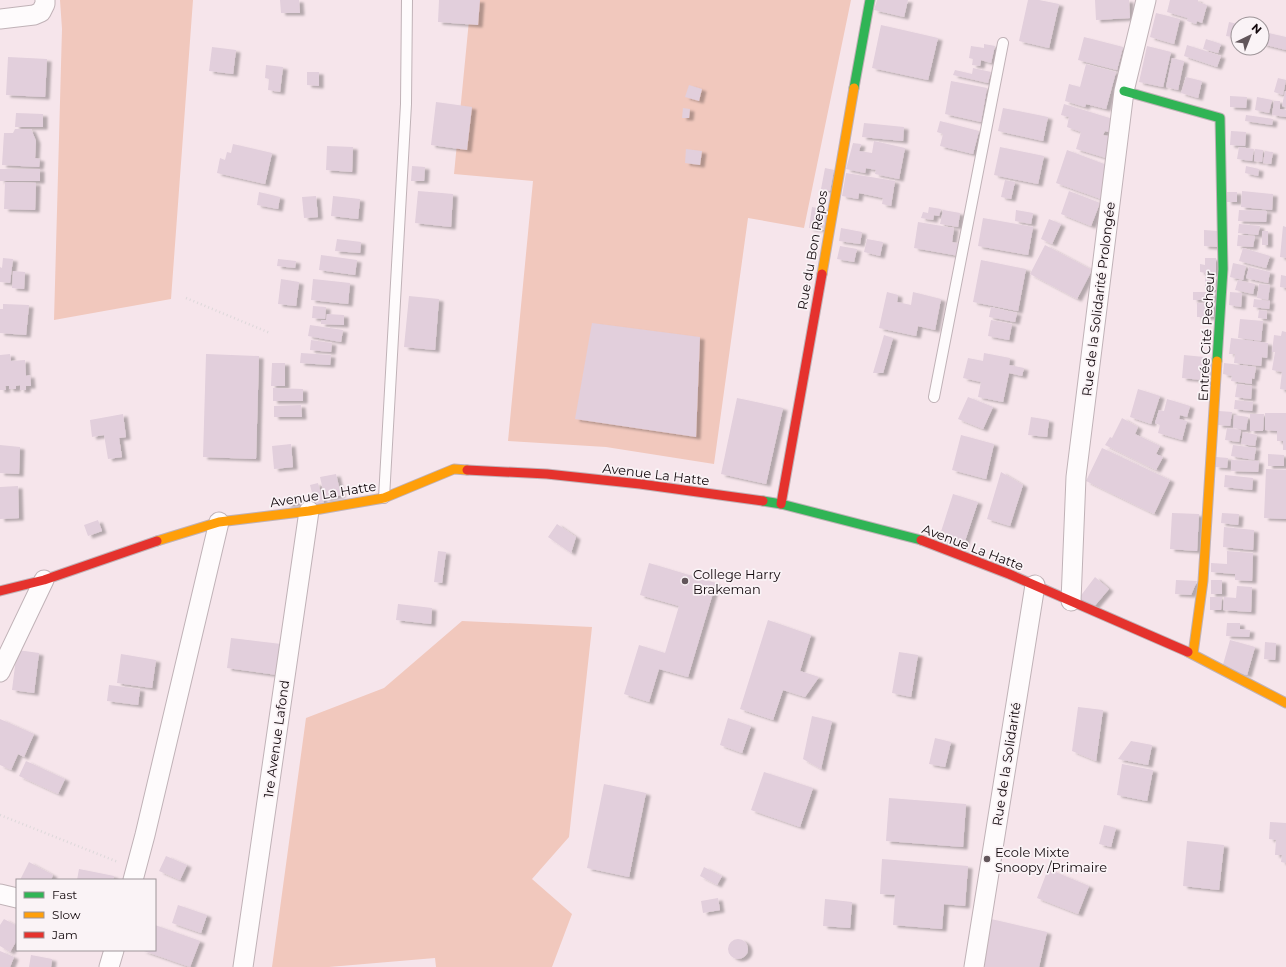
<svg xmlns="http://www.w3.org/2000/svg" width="1286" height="967" font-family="Montserrat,sans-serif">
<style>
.green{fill:#f1c8bd}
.building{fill:#e2cfdc;filter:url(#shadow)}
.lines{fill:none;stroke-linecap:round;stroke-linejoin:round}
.lane-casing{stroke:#c0b2b7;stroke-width:12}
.street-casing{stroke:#c0b2b7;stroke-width:21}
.fast-casing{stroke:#c0b2b7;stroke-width:11}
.slow-casing{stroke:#c0b2b7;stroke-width:11}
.jam-casing{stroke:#c0b2b7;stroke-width:11}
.path{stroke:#ddd8da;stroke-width:2.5;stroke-dasharray:1 3;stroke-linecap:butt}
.lane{stroke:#fefbfc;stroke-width:10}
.street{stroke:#fefbfc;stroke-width:19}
.fast{stroke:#30b455;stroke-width:9}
.slow{stroke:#ff9f0a;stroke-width:9}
.jam{stroke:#e5322d;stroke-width:9}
.poi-dot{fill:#62565b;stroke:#faf3f6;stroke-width:1.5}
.labels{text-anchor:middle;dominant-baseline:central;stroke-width:3.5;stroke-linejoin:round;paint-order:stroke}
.street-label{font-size:13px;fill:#13090d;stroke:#faf3f6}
.poi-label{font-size:13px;fill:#13090d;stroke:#faf3f6;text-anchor:start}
</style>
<defs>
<filter id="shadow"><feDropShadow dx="4.5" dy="2.5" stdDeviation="1" flood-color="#0004"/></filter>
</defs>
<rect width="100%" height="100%" fill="#f6e5eb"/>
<path class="green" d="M60,0H193L171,299L54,320L62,29Z
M471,0H851L804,228L748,218L714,464L606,447L508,441L533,181L454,174Z
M462,621L592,627L569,837L532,879L572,914L552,967H436L435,958L329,967H272L306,718L384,688Z"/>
<path class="building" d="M280,0H299L300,13H281Z
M439,0H480L478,25L438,22Z
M877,0H908L904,17L874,10Z
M1028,0H1039L1059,4L1049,48L1019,41Z
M1095,0H1129L1130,18L1096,20Z
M1170,0H1198V2L1207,5L1202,23L1197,21L1196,24L1187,21L1188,18L1167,12Z
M1156,13L1180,19L1174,44L1150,37Z
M1229,22L1238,24V38L1226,36Z
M881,25L938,38L928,80L872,68Z
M1264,32L1286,37V50L1262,44Z
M1084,37L1123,47L1117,70L1078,60Z
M1206,39L1221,44L1218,53L1203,49Z
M984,44L995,46L991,63L981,60L980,66L972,65L973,59L969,58L971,46L984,48Z
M1187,45L1221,56L1217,67L1184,56Z
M1147,46L1171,52L1163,87L1139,82Z
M212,47L236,50L233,74L209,71Z
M8,57L47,59L45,97L6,95Z
M1172,58L1184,61L1178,90L1166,87Z
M1086,64L1116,72L1106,109L1086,104L1085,107L1065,101L1069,84L1080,87Z
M266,65L283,67L280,92L268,90L269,79L265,78Z
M973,68L991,72L988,83L953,75L955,70L972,74Z
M307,72H319V86L307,85Z
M1186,77L1202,81L1198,98L1181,93Z
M1278,78L1286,80L1283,95L1274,92Z
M951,81L987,88L981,122L945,114Z
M689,85L702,89L699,101L685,97Z
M1285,91H1286V107L1282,106Z
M1230,96L1247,97L1246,108L1230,107Z
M1257,97L1272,100L1269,113L1255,110Z
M1274,101H1280V109L1286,110V117L1272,115Z
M436,102L472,107L467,150L431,145Z
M1064,104L1116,120L1112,133L1105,131L1103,135L1112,137L1106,158L1076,149L1081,132L1067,127L1069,117L1061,115Z
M683,108L690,109L689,118H682Z
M1003,108L1048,117L1043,141L998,131Z
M16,113L43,114V127H15Z
M1246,115L1273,119L1272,125L1245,121Z
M940,121L979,131L973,154L940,146L943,134L937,132Z
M864,123L904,127L903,141L862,137Z
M15,129H31L36,141L35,158L40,159L39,167L2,165L4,133H13Z
M1231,131L1246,132L1245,146L1230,145Z
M874,141L905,148L899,179L875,174L876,170L866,168L865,173L846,169L853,143L861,144L859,151L872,153Z
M233,144L272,153L265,184L217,173L220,158L225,160L227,152L231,153Z
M327,146L353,147L352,172L326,170Z
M1000,147L1044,156L1038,184L994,175Z
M1239,147L1254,149L1252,161L1237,159Z
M686,149L702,151L700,165L685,163Z
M1255,149L1263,150L1262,162L1254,161Z
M1067,150L1112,167L1101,199L1056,183Z
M1265,151L1273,152L1271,164L1263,163Z
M412,166L425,167L424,181H411Z
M1246,166L1259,169L1258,176L1245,173Z
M825,168L834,170L830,191L821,189Z
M0,169H40V181H0Z
M846,173L895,181L891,206L882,204L883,198L859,193L858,199L842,196Z
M1005,180L1015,182L1011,199L1001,197Z
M5,182L36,183L35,210L4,209Z
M418,191L453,194L451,227L415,223Z
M1069,191L1100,203L1091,226L1061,214Z
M1242,191L1273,194L1272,210L1241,207Z
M259,192L280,197L278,209L257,205Z
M1227,192H1237V202H1227Z
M316,196L318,217L304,218L302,197Z
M333,196L360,199L358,219L331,216Z
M812,207L828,210L824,230L809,228Z
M929,207L941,209L939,216L934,215L933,220L921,218L923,212L928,213Z
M943,210L960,213L958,227L940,224Z
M1016,210L1033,213L1031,224L1015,221Z
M1239,210L1267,211L1266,222L1238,221Z
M983,218L1033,227L1028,255L978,246Z
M1049,219L1061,224L1052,244L1041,239Z
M918,222L954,228L952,242L961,244L959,256L914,248Z
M1239,224L1260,226L1258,235L1238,233Z
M1283,226L1286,227V258L1280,257Z
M841,228L862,232L860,244L839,241Z
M1204,230L1218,231L1217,247L1204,246Z
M1262,231H1268V245H1262Z
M1238,235L1255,236L1253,247L1237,246Z
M337,239L361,242L360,253L335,251Z
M867,239L883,242L880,256L864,252Z
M1045,245L1092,270L1077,299L1030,274Z
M840,246L857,249L854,262L837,259Z
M1243,248L1270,256L1266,268L1239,261Z
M321,255L357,260L355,275L319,270Z
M3,258L13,259L10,283L0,282V267L2,268Z
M1205,258H1216V274H1205V273L1200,272V264L1205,265Z
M278,259L296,261L295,268L277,266Z
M981,260L1026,269L1018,311L973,302Z
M1233,263L1246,266L1243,280L1230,277Z
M1249,267L1270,272L1268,283L1246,278Z
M13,271L25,272L24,289L12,288Z
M1281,275L1286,276V288L1280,287Z
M1205,277H1216V290H1205Z
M281,279L299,282L296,306L278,304Z
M313,279L350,283L348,304L311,300Z
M1238,280L1255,284L1253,294L1235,290Z
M1259,284L1270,285L1268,300L1257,298Z
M887,292L898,295L897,302L911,305L913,292L941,299L935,330L918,326L916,336L879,328Z
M1193,292H1215L1214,300H1193Z
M1230,292L1242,293L1241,307L1229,305Z
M409,296L439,299L435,350L404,347Z
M1254,299L1270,301L1269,309L1253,307Z
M1197,303L1214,304V317H1197Z
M3,304L29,305L26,335L0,333V309H3Z
M313,306L326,307L325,319L312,318Z
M991,307L1017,313L1015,322L989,317Z
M1259,310L1267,311V319L1258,318Z
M327,314L344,315V325L321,324V320H326Z
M1240,319L1263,321L1261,341L1238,338Z
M991,320L1012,324L1009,340L988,336Z
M592,323L700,337L696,437L575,419Z
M310,325L343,330L341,342L308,336Z
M1282,331L1286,332V390L1280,389L1282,372L1272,370L1275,352H1272L1274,335L1281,336Z
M884,335L893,338L883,373H873Z
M1231,338L1268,343L1267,358L1262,357L1261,366L1234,363L1235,354H1229Z
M311,340L332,343L331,352L310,350Z
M301,353L331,355L330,365L300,363Z
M984,353L1010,358L1009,365L1024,368L1022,376L1009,373L1003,402L978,397L981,382L963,378L968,358L983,361Z
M10,354L11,361L25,360L26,376L30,375L31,386H26V390H20V385L16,386V389H9V386H5L6,390H0V355Z
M206,354L259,356L256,459L203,457Z
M1184,355L1214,358L1212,381L1182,378Z
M272,363H285V386H271Z
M1224,363L1256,367L1254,379L1252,378V384L1231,381L1232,376L1223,374Z
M1237,384L1252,386L1251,399L1235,397Z
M273,388L303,389V401H273Z
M1138,389L1160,396L1151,424L1130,417Z
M968,397L993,407L983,429L958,419Z
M737,398L783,408L766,484L721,474Z
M1167,399L1190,406L1187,417L1180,415L1179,419L1187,421L1182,440L1158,433L1160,425L1155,423L1159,410L1164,411Z
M1235,400L1253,402L1252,411L1234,409Z
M301,405L302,417H274V406Z
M1219,411L1232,412L1230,426L1218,425Z
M1265,413H1286V450H1283V441H1277V431L1265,430Z
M123,414L126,437L119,438L122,457L108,459L104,435L92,437L90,420Z
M1250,414H1264L1263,431H1250Z
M1234,415L1248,417L1246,430L1233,428Z
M1031,417L1049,420L1047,437L1028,435Z
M1122,418L1138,427L1135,434L1160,446L1156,454L1163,457L1156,470L1105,445L1110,437L1112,438Z
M1227,428L1241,430L1239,442L1225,440Z
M1243,432L1257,435L1255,446L1241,444Z
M961,435L994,444L986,479L952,470Z
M291,444L293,467L274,469L272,446Z
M0,445L20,447L19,474L0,473Z
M1233,445L1256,448L1254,460L1231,456Z
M1102,448L1170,480L1154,514L1086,481Z
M1268,454L1284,455V466H1268Z
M1216,457L1228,458L1227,468L1215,467Z
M1231,460L1259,461L1258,472L1231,471Z
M1266,469L1286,470V519L1264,518Z
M1001,472L1023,485L1010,526L987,519Z
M336,474L341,495L325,499L320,477Z
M1225,475L1253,478L1252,490L1224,487Z
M318,483L324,503L315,505L310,485Z
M18,486L19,518L0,519V487Z
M953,494L978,502L963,547L939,538Z
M298,496L299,503L287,505L286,497Z
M1172,513L1199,514L1197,551L1170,549Z
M1222,513L1239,514L1238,525L1221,523Z
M98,520L102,531L88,536L84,525Z
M557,524L576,537L571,553L548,537Z
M1224,527L1254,530L1253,550L1223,547Z
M438,551L446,552L442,583L434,582Z
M1227,551L1253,553L1252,581L1235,580V574L1211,572V563L1227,564Z
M649,563L716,583L688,677L659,669L649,702L624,694L639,645L665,653L679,606L640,595Z
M1095,577L1109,589L1092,609L1079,598Z
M1176,580L1197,581L1191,595L1175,594Z
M1211,580H1222V594H1211Z
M1237,586L1252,587L1251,612L1223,610L1224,597L1236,598Z
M1210,597H1222L1221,610H1210Z
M398,604L432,608L431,624L396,620Z
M768,620L811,635L800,671L819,677L805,697L783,690L773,720L740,709Z
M1227,623H1240V629L1250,630L1249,637L1226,636Z
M231,638L281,644L277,675L227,668Z
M1230,640L1255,647L1247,675L1222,668Z
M1265,642L1276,643L1275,660L1264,659Z
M17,650L39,653L34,693L12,690Z
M899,652L918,655L911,697L892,693Z
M121,654L156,660L152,688L117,683Z
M109,685L140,689L138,705L107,701Z
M1078,707L1103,710L1096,761L1072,751Z
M812,716L832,721L821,769L803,759Z
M728,718L751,726L742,753L720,745Z
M0,719L34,734L24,757L18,754L11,770L0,765Z
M935,738L951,742L945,767L929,764Z
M1131,741L1152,745L1148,765L1118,759Z
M26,761L65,779L58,794L19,776Z
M1122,764L1153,770L1147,801L1117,795Z
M764,772L813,788L800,827L751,810Z
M604,784L646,793L629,877L587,868Z
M889,798L966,804L963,847L886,841Z
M1270,822L1286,823V863L1281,862L1282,855H1275L1276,840L1269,839Z
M1104,825L1116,828L1111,847L1099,844Z
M1187,841L1224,845L1219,890L1183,886Z
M166,856L187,865L180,880L159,871Z
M882,859L968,866L965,906L944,904L942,929L893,925L895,895L880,894Z
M29,862L53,875L51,880H20Z
M704,867L722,876L717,885L700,876Z
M79,869L114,876L113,880H77Z
M1048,869L1089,886L1078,914L1037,898Z
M718,898L720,910L703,913L701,901Z
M825,899L852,902L850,928L823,926Z
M178,905L207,915L201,933L172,923Z
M4,919L17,926V940L10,952L0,946V925Z
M991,919L1047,932L1039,967H979Z
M155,925L200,941L190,967L141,950H155Z
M728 949a10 10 0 1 1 20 0a10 10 0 1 1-20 0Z
M0,951L14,957L10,967H0Z
M31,955L52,959L51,967H29Z"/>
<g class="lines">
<g class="lane-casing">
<path id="lane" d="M934,397L1003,43
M384,498L406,104L407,0"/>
</g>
<g class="street-casing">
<path id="street" d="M0,19L34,15L41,12L45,4V0
M1071,601L1076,477L1124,91L1146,0
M0,672L44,580
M133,880L145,835L219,522
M0,894L17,898
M109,967L114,950
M243,967L309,511
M974,967L1035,585"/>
</g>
<g class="fast-casing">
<path id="fast" d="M854,88L870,0
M1124,91L1220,118L1223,269L1217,361
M763,501L781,504L921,540"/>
</g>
<g class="slow-casing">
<path id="slow" d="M822,274L854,88
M157,541L219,522L309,511L384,498L454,469L467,470
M1188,652L1286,703
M1193,654L1203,581L1217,361"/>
</g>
<g class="jam-casing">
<path id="jam" d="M467,470L547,474L640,484L763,501
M781,504L822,274
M921,540L1009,574L1188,652
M0,591L44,580L157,541"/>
</g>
<path class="path" d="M186,298L270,333
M0,815L118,862"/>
<use href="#lane" class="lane"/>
<use href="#street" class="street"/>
<use href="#fast" class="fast"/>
<use href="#slow" class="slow"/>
<use href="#jam" class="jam"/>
</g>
<g class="poi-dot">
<circle cx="685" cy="581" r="4"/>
<circle cx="987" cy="859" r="4"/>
</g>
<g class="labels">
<g class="street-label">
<text transform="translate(812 250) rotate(-80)">Rue du Bon Repos</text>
<text transform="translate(1098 299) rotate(-83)">Rue de la Solidarité Prolongée</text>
<text transform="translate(1206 336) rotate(-87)">Entrée Cité Pecheur</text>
<text transform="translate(656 474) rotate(7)">Avenue La Hatte</text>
<text transform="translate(323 494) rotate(-9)">Avenue La Hatte</text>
<text transform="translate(973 547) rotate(21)">Avenue La Hatte</text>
<text transform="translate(276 739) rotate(-82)">1re Avenue Lafond</text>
<text transform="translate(1006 764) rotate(-81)">Rue de la Solidarité</text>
</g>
<g class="poi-label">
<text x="693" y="574">College Harry<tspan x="693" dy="15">Brakeman</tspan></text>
<text x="995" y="852">Ecole Mixte<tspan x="995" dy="15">Snoopy /Primaire</tspan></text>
</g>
</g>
<rect x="16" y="879" width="140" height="72" fill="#faf3f6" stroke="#9e9599"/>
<rect x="24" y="892" width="20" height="6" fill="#30b455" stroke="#9e9599"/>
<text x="52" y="899" font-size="12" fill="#13090d">Fast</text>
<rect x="24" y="912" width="20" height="6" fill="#ff9f0a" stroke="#9e9599"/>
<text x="52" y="919" font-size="12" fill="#13090d">Slow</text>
<rect x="24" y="932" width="20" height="6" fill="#e5322d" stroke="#9e9599"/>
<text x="52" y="939" font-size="12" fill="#13090d">Jam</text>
<g transform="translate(1250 36) rotate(43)"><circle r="19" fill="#faf3f6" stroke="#9e9599"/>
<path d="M0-3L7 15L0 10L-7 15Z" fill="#62565b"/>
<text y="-6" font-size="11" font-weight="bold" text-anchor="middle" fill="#13090d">N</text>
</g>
</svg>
